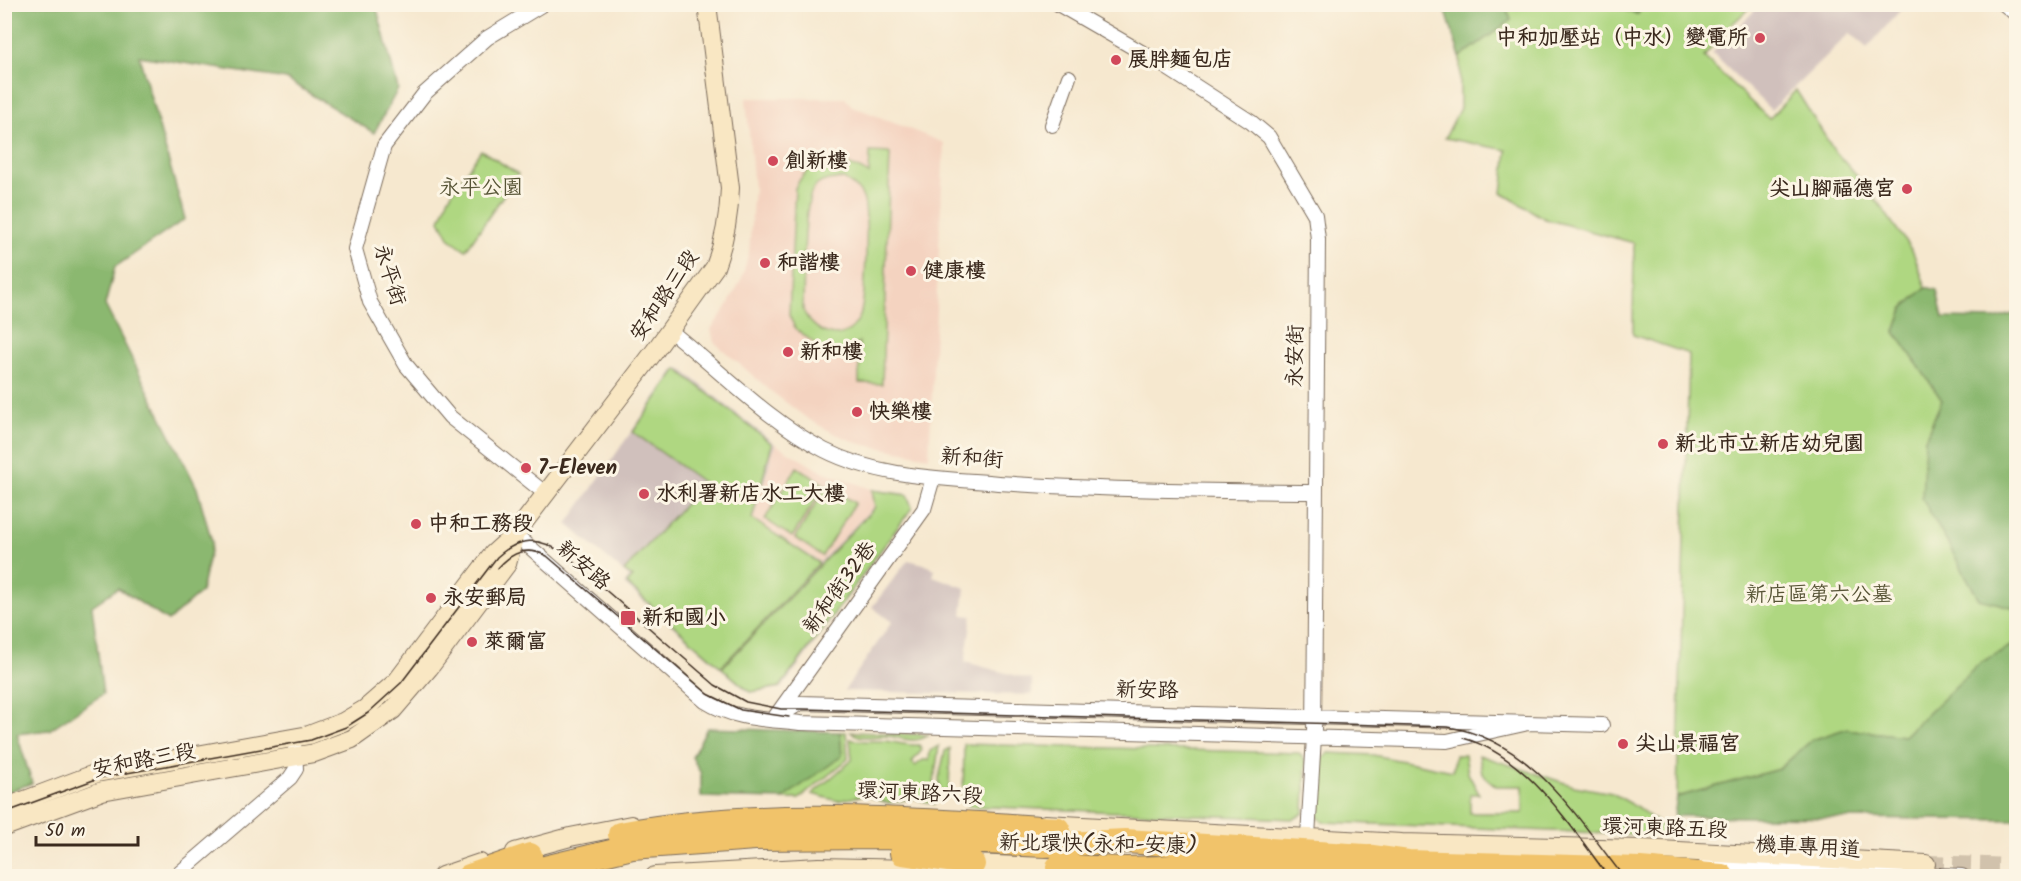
<svg xmlns="http://www.w3.org/2000/svg" width="2021" height="881" font-family="Kalam,'LXGW WenKai TC',sans-serif">
<style>
.built{fill:#f4d3c0}
.industrial{fill:#d0c0bc}
.green{fill:#afd781;stroke:#758050;stroke-width:1.5;fill-rule:evenodd}
.forest{fill:#8bb86f;stroke:#637146;stroke-width:1.5}
.lines{fill:none;stroke-linecap:round;stroke-linejoin:round}
.secondary-tunnel{stroke:#d1c2ac;stroke-width:18;stroke-dasharray:18 9;stroke-linecap:butt}
.street-casing{stroke:#7c6c5c;stroke-width:16}
.secondary-casing{stroke:#7c6c5c;stroke-width:20}
.highway-casing{stroke:#7c6c5c;stroke-width:26}
.street{stroke:#fff;stroke-width:14}
.secondary{stroke:#f9e7c3;stroke-width:18}
.highway{stroke:#f1c36a;stroke-width:24}
.tram{stroke:#3b2a1e;stroke-width:1.5}
.poi-dot{fill:#d1495b;stroke:#fcf5e5;stroke-width:2}
.labels{text-anchor:middle;dominant-baseline:central;stroke-width:6;stroke-linejoin:round;paint-order:stroke}
.poi-label{font-size:21px;font-weight:bold;fill:#3b2a1e;stroke:#fcf5e5;text-anchor:start}
.park-label{font-size:21px;fill:#585537;stroke:#fcf5e5}
.street-label{font-size:21px;fill:#3b2a1e;stroke:#fcf5e5}
</style>
<rect width="100%" height="100%" fill="#fcf5e5"/>
<filter id="ink" filterUnits="userSpaceOnUse"><feTurbulence type="fractalNoise" baseFrequency=".0167" numOctaves="2"/><feDisplacementMap in="SourceGraphic" scale="12" xChannelSelector="R" yChannelSelector="G"/><feConvolveMatrix kernelMatrix="1 2 1 2 8 2 1 2 1" color-interpolation-filters="sRGB"/></filter>
<filter id="wash" filterUnits="userSpaceOnUse"><feTurbulence type="fractalNoise" baseFrequency=".008" numOctaves="4" result="noise"/><feDisplacementMap in="SourceGraphic" scale="24" xChannelSelector="R" yChannelSelector="G"/><feGaussianBlur stdDeviation="1.35" result="paint"/><feColorMatrix in="noise" values="0 0 0 0 0 0 0 0 0 0 0 0 0 0 0 0 0 1.4 0 .05"/><feComposite in="paint" operator="in"/></filter>
<g filter="url(#wash)">
<rect width="100%" height="100%" fill="#f6e8cf"/>
<path class="built" d="M746,98H845L852,106L944,143L929,457L861,444L833,433L808,419L772,392L714,342L711,329L727,307L742,278L749,252L754,188Z
M775,444L817,469L871,489L874,506L821,562L753,519Z"/>
<path class="industrial" d="M1760,5V4L1905,5L1867,48L1850,33L1771,110L1712,53Z
M680,368L775,444L753,519L820,562L874,506L871,489L908,494L913,508L782,688L749,693L624,584L629,577L567,524L675,369Z
M908,560L924,564L935,570L933,576L965,588L962,615L972,616L965,662L1032,680V695L844,691L892,622L872,607Z"/>
<path class="green" d="M1505,5H1607L1637,14L1643,5H1753L1720,35L1704,57L1769,119L1796,90L1833,149L1870,191L1913,252L1926,287L1903,309L1895,332L1942,400L1925,439L1979,598L2016,608V643L1980,663L1904,736L1845,729L1812,740L1779,769L1677,797L1689,354L1633,335L1634,243L1545,219L1502,193L1507,150L1445,138L1460,108V57L1511,20Z
M481,150L518,174L466,250L450,239L440,220L449,197Z
M870,152L890,153L882,384L859,383V342L848,350L824,351L795,328L789,315L795,188C813,153 839,157 869,174ZM844,179C852,185 860,189 863,198C869,213 866,304 859,318C844,348 813,333 803,310C804,288 802,202 814,188C822,179 833,179 844,179Z
M677,369L772,444L752,519L819,563L721,667L627,584L632,577L624,571L704,483L633,432Z
M797,467L825,485L792,537L765,519Z
M827,486L855,503L822,556L795,538Z
M872,490L907,495L912,508L780,687L750,692L722,668L875,507Z
M840,732H846L848,759L799,799H782L842,756Z
M851,732L928,735C916,745 901,737 887,736C874,735 862,741 851,732Z
M850,739C864,742 871,741 885,741C897,742 906,746 919,745L922,750L912,762L915,766L923,760H929L930,751L939,746L934,783L939,799L934,804L914,798L888,803L864,795L838,801L812,794L852,760Z
M964,744L1299,753L1306,762L1304,813L1294,819L969,806L963,798Z
M950,748L949,795L940,790L939,778L945,751Z
M1329,753L1373,755L1453,771L1455,755H1465L1468,773L1479,794H1470V813H1523V786H1496L1482,774L1479,755L1574,786L1612,793L1637,807L1674,836L1323,822L1316,815L1321,760Z"/>
<path class="forest" d="M4,5H376L398,89L374,133L286,79L139,56L185,219L115,267L105,305L197,488L212,542L201,592L168,621L118,588L92,606L103,694L49,730L17,734L32,783L8,792L4,780Z
M1444,5H1505L1511,20L1460,57Z
M1607,5H1643L1638,14Z
M1926,287L1937,290L1943,318L1995,319L2016,313V608L1979,599L1922,498L1925,439L1942,400L1895,332L1903,309Z
M2016,643V820L1674,816L1677,797L1779,769L1812,740L1845,729L1904,736L1980,663Z
M707,728L840,732L842,756L782,799L701,797V774L692,757Z"/>
</g>
<g filter="url(#ink)">
<g class="lines">
<path class="secondary-tunnel" d="M1926,864L2016,867"/>
<g class="street-casing">
<path id="street" d="M543,4L487,38L424,94L384,146L355,249L370,302L406,365L450,417L546,494
M1058,4L1155,60L1251,122L1269,137L1315,215L1318,239L1314,737L1308,836
M2004,4L2016,14
M1052,125L1069,77
M669,330C720,370 767,420 824,450C877,477 939,478 998,483C1104,490 1210,491 1316,492
M515,534L705,701C735,720 766,719 800,723L1447,741L1524,724
M775,717L924,509L933,478
M773,720L800,703L1602,725
M1706,864L1962,876
M176,876L290,778L296,769L295,749"/>
</g>
<g class="secondary-casing">
<path id="secondary" d="M4,808L97,773L309,735L343,722L365,709L397,681L493,554L515,534L654,352L715,267C725,240 729,216 730,188L707,4
M1045,824L1402,843L1641,849L1926,864
M4,827L102,791L314,753L352,739L393,710L429,668L507,564L515,534
M515,852L570,837L631,825
M442,876L480,863
M655,876L819,867L914,869L973,864L1070,868"/>
</g>
<g class="highway-casing">
<path id="highway" d="M620,834C763,807 913,820 1058,829
M902,853L973,864
M1058,867L1127,869L1233,866L1366,872
M469,876L530,855
M512,876L632,847L755,838L882,837L1044,845L1125,841L1365,856L1408,862L1640,869L1722,876"/>
</g>
<use href="#street" class="street"/>
<use href="#secondary" class="secondary"/>
<use href="#highway" class="highway"/>
<path class="tram" d="M498,568C512,552 527,546 547,556L708,694L741,710L789,717
M1463,738C1528,756 1570,826 1608,876
M4,813L99,778L311,740L346,727L368,713L401,683L497,557C519,537 539,536 564,554L715,685L746,702L781,709H803L1448,727C1530,739 1576,816 1623,876"/>
</g>
</g>
<g class="poi-dot">
<circle cx="1760" cy="38" r="6"/>
<circle cx="1116" cy="60" r="6"/>
<circle cx="773" cy="161" r="6"/>
<circle cx="1907" cy="189" r="6"/>
<circle cx="765" cy="263" r="6"/>
<circle cx="911" cy="271" r="6"/>
<circle cx="788" cy="352" r="6"/>
<circle cx="857" cy="412" r="6"/>
<circle cx="1663" cy="444" r="6"/>
<circle cx="526" cy="468" r="6"/>
<circle cx="644" cy="494" r="6"/>
<circle cx="416" cy="524" r="6"/>
<circle cx="431" cy="598" r="6"/>
<rect x="620" y="610" width="16" height="16" rx="3"/>
<circle cx="472" cy="642" r="6"/>
<circle cx="1623" cy="744" r="6"/>
</g>
<g class="labels">
<g class="poi-label">
<text x="1748" y="38" text-anchor="end">中和加壓站（中水）變電所</text>
<text x="1128" y="60">展胖麵包店</text>
<text x="785" y="161">創新樓</text>
<text x="1895" y="189" text-anchor="end">尖山腳福德宮</text>
<text x="777" y="263">和諧樓</text>
<text x="923" y="271">健康樓</text>
<text x="800" y="352">新和樓</text>
<text x="869" y="412">快樂樓</text>
<text x="1675" y="444">新北市立新店幼兒園</text>
<text x="538" y="468">7-Eleven</text>
<text x="656" y="494">水利署新店水工大樓</text>
<text x="428" y="524">中和工務段</text>
<text x="443" y="598">永安郵局</text>
<text x="642" y="618">新和國小</text>
<text x="484" y="642">萊爾富</text>
<text x="1635" y="744">尖山景福宮</text>
</g>
<g class="park-label">
<text x="481" y="188">永平公園</text>
<text x="1819" y="595">新店區第六公墓</text>
</g>
<g class="street-label">
<text transform="translate(389 275) rotate(73)">永平街</text>
<text transform="translate(665 296) rotate(-56)">安和路三段</text>
<text transform="translate(1296 356) rotate(-89)">永安街</text>
<text transform="translate(972 459) rotate(4)">新和街</text>
<text transform="translate(583 566) rotate(41)">新安路</text>
<text transform="translate(840 588) rotate(-54)">新和街32巷</text>
<text transform="translate(1147 691) rotate(1)">新安路</text>
<text transform="translate(144 761) rotate(-11)">安和路三段</text>
<text transform="translate(920 794) rotate(3)">環河東路六段</text>
<text transform="translate(1665 829) rotate(2)">環河東路五段</text>
<text transform="translate(1098 845) rotate(1)">新北環快(永和-安康)</text>
<text transform="translate(1808 848) rotate(3)">機車專用道</text>
</g>
</g>
<rect width="2021" height="881" fill="none" stroke="#fcf5e5" stroke-width="24"/>
<path d="M36 836v9h102v-9" fill="none" stroke="#3b2a1e" stroke-width="3"/>
<text x="45" y="836" font-size="18" fill="#3b2a1e" stroke="#fcf5e5" stroke-width="4.5" paint-order="stroke">50 m</text>
</svg>
